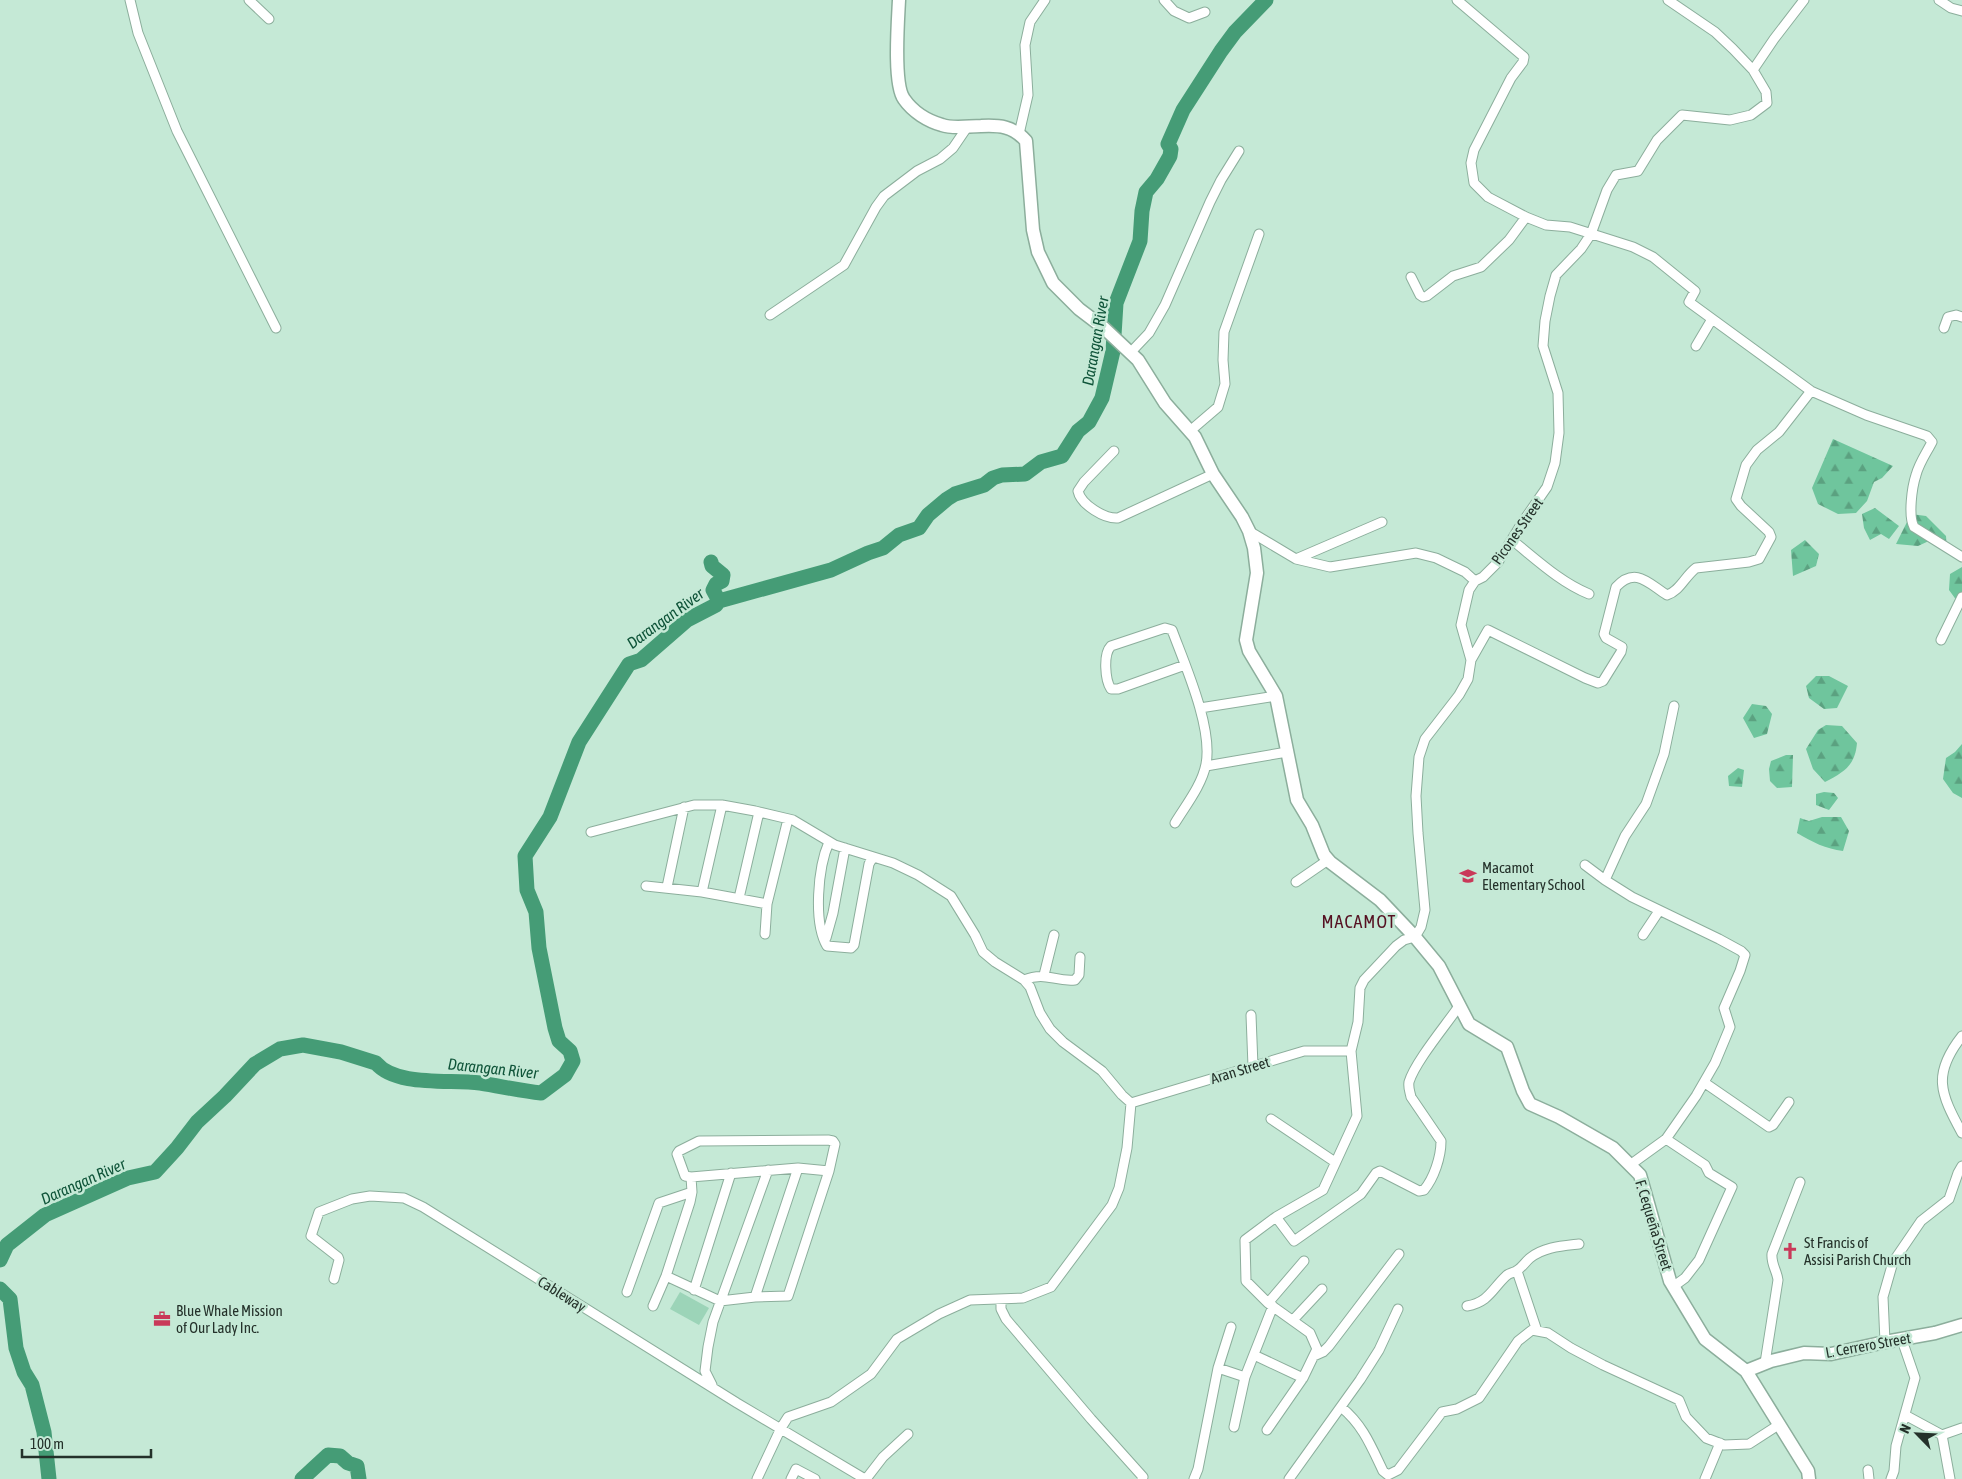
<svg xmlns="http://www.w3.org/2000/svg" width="1962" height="1479" font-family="'Asap Condensed',sans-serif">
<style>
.forest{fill:url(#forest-firs)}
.garden{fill:#9cd4b8}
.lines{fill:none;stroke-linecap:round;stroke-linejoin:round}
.river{stroke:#459c76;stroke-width:15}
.street-casing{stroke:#8cae9c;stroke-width:11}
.secondary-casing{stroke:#8cae9c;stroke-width:15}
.street{stroke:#fff;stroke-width:9}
.secondary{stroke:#fff;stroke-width:12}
.labels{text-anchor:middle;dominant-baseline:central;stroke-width:5;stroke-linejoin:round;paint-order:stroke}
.street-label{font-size:15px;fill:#24312a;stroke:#c5e9d6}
.poi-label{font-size:15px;fill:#24312a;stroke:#c5e9d6;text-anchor:start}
.water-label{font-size:16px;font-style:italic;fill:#0f5439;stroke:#c5e9d6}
.quarter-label{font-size:18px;letter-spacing:1px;fill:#551021;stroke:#c5e9d6}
</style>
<defs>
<pattern id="forest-firs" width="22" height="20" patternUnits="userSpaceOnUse" patternTransform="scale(1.25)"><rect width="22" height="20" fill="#6fc59d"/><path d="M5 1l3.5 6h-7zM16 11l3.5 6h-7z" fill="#5ba180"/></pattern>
</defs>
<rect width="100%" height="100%" fill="#c5e9d6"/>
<path class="forest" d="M1833,439L1893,466L1882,478L1874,482L1867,501L1856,513L1838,514L1818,504L1812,488Z
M1875,508L1899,526L1889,539L1881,534L1870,540L1864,528L1862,514Z
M1911,514L1926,516L1946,536L1947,549L1931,540L1918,546L1896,544Z
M1805,540L1819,554L1816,566L1793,576L1791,550Z
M1962,567V602L1957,601L1949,590L1950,574Z
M1816,676H1829L1848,686L1837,708L1824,709L1809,698L1806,686Z
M1752,704L1766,706L1772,714L1767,734L1754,738L1743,718Z
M1826,725L1842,726L1857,743C1855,766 1844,772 1825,782L1813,769L1806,749L1818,730Z
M1962,744V798L1953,793L1943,779L1946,758L1955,752Z
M1786,755H1793L1792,787L1777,788L1770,781L1769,769L1771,761Z
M1738,768L1744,770L1742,787L1729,786L1728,776Z
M1824,792L1834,793L1838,798L1829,810L1816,805V794Z
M1822,817H1841L1849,831L1843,851C1826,849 1812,842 1797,833L1800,818L1809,821Z"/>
<path class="garden" d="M680,1292L709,1308L699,1325L670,1309Z"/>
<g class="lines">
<path class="river" d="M719,601L831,570L868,553L883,548L899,535L919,528L928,515L947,499L955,494L984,485L993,478L1002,475L1025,474L1041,462L1062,456L1078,431L1089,422L1102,398L1113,351L1116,303L1140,241L1142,211L1146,192L1157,179L1170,156L1171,149L1168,144L1183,110L1221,51L1235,32L1266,0
M0,1260L7,1245L45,1215L128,1178L155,1172L177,1148L197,1122L225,1096L255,1064L280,1049L303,1045L341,1052L376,1063C396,1087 450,1079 480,1083C500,1086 520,1091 541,1093L565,1075L573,1061L570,1051L559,1041L555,1028L539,948L536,912L527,890L525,856L550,817L579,742L629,664L641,660L687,620L716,605L719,601L713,590L716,584L722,581L723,575L712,566L711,562
M0,1289L10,1299L16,1348L24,1372L32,1385L44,1432L49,1479
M302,1479L328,1455L340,1456L348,1463L357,1466L359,1479"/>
<g class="street-casing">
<path id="street" d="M130,0L138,33L177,131L276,328
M249,0L269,19
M1164,0L1174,11L1189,18L1205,12
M1457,0L1524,57L1523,62L1511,78L1474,150L1471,163L1474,183L1488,197L1526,217L1546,225L1570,227L1633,247L1653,257L1695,291L1689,302L1811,391L1866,415L1927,436L1932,442C1927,452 1919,463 1916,475C1912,487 1908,516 1914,527L1962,557
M1939,0L1951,8L1962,11
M1753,70L1774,39L1804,0
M1019,134L1028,95L1025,45L1030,22L1045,0
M1411,277L1420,295L1423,297L1427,296L1453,276L1481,267L1509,240L1526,217
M770,315L844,265L876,207L884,196L917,171L940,159L953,148L968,126
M1944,328L1948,317L1956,315L1962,317
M1696,346L1712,319
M1131,352L1149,333L1165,305L1210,202L1221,180L1239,151
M1190,431L1218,407L1225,384L1223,360L1224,332L1259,234
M1114,451L1084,482L1078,491C1081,505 1105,519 1118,518L1213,474
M1249,531L1296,559L1330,567L1416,553L1436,558L1465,572L1475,581
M1512,540C1537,560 1560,582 1589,594
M1296,559L1382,522
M1941,640L1962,597
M1471,660L1488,630L1585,678L1598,683L1603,681L1621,652L1622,647L1606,638L1604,634L1616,587C1636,566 1649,584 1667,595C1680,591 1685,576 1696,568L1749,562L1759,559L1771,537L1769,532L1741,506L1736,499L1746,465L1757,450L1779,432L1811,391
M1200,708L1276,696
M1206,766L1287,752
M1175,823C1186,805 1202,785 1206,764C1213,728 1185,665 1172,630L1165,628L1111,646C1103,654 1105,680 1111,689H1118L1185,665
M591,832L694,805H722L755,811L793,820L835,845L893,863L918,875L951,896L975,935L983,952L995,962L1024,980L1030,987L1040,1013L1050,1029L1063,1042L1102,1071L1122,1095L1131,1103
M829,842C818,867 813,922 827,946L851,948L854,945L869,864L873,857
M1585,865L1605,880L1632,897L1719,939L1741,951L1745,955L1740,971L1724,1008L1730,1027L1715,1063L1696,1096L1666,1139L1705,1165L1709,1173L1732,1187L1699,1260L1685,1278L1674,1286
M1605,880L1625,836L1646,804L1664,754L1674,706
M1296,882L1328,860
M646,886L702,892L767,904
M667,887L684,807
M702,892L722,805
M739,898L759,812
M765,934L767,904L788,819
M1643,935L1659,911
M826,938L833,913L845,848
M1044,975L1054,935
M1024,980C1046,971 1054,982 1075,980L1079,975L1080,957
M1251,1015L1253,1066
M1962,1036C1932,1074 1940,1093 1962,1133
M1705,1083L1769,1127L1773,1125L1789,1102
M1131,1103L1304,1051H1351
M1271,1119L1335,1162
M1630,1165L1666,1139
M1276,1217L1294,1241L1361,1194L1376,1173L1380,1171L1419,1191L1424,1190C1434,1178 1441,1157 1441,1141L1411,1097C1410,1092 1408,1088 1409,1082C1415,1062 1446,1025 1459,1006
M1517,1271L1537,1331
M666,1276L720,1301L755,1297L788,1296L829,1171L835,1144L833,1141L828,1140L699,1141L679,1151L677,1154L685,1176L691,1177
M334,1279L339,1260L338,1257L311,1236L319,1212L352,1199L370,1196L404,1198L423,1207L737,1403L865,1479
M694,1290L731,1173
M627,1292L659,1203L692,1192
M755,1297L798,1168
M1001,1300V1309L1006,1319L1091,1419L1143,1477L1142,1479
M1268,1303L1304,1261
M653,1306L666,1276L690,1202L692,1192L691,1177L798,1168L829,1171
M1467,1306C1489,1302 1492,1289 1506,1276C1509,1273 1513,1273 1516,1271C1522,1268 1525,1262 1530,1258C1544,1247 1562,1246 1579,1244
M1293,1320L1322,1289
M1885,1342L1883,1297L1893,1262L1921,1221L1949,1199L1958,1173L1962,1166
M1254,1355L1303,1378
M1314,1356L1323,1352L1329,1346L1399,1254
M1765,1363L1778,1280C1777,1271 1771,1264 1772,1254L1800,1182
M1218,1368L1245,1377
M712,1385L705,1371L708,1347L713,1322L768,1170
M1341,1407C1363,1425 1371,1446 1383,1471L1388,1475L1398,1470L1442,1412L1457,1409L1479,1398L1518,1341L1532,1330L1548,1333L1571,1348L1603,1365L1679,1400L1686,1417L1706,1438L1724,1445L1749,1444L1780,1424
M1905,1415L1942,1435L1962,1428
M1234,1427L1245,1377L1273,1306
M1267,1430L1303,1378L1317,1349L1310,1333L1268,1303L1246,1281L1245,1240L1276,1217L1323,1190L1357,1116L1351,1051L1358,1022L1360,988L1364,980L1396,946L1404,940L1415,937L1421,927L1425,910L1418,833L1416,796L1419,757L1425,739L1459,695L1468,679L1471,660L1461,625L1469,590L1475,581L1483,577L1498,562L1522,523L1547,487L1555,463L1559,433L1558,393L1543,346L1545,321L1550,296L1556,275L1581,249L1591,234L1607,190L1616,175L1638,171L1657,140L1682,115L1730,120L1751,115L1767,103L1766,92L1753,70L1733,49L1715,32L1668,0
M1942,1435L1950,1479
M1868,1470L1869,1479
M757,1479L781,1428L788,1417L831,1402L871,1374L897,1339L939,1314L970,1300L1023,1298L1051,1287L1112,1205L1119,1188L1127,1148L1131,1103
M791,1479L796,1469L815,1479
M866,1479L883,1457L908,1434
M1194,1479L1198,1469L1218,1368L1231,1327
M1289,1479L1360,1380L1379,1350L1398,1309
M1705,1479L1720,1443
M1891,1479L1894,1471L1896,1446L1915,1378L1902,1340"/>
</g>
<g class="secondary-casing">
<path id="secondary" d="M899,0C898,21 893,84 904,99C913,112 928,121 942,125C953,129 969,126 981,126C999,125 1013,126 1026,141L1033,230L1038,252L1053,283L1079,309L1104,328L1138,360L1165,403L1195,437L1213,474L1242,517L1249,531L1254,548L1257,573L1246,640L1249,651L1276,696L1297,800L1312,825L1324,855L1330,862L1380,900L1415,937L1439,966L1469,1024L1507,1047L1523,1091L1530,1104L1559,1117L1613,1148L1640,1175L1670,1281L1705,1339L1746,1371L1808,1471L1809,1479
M1746,1371L1771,1361L1804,1353L1831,1354L1885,1342L1935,1333L1962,1325"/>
</g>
<use href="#street" class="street"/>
<use href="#secondary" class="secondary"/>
</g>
<defs>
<g id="school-bare" transform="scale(1.35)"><path d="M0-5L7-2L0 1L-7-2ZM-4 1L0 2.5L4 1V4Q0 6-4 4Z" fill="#c93959" stroke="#c5e9d6" stroke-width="2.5" paint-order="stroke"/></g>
<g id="church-bare" transform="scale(1.35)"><path d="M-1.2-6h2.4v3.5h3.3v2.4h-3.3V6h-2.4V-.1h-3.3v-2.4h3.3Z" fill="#c93959" stroke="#c5e9d6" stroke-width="2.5" paint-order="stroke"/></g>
<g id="office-bare" transform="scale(1.35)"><path d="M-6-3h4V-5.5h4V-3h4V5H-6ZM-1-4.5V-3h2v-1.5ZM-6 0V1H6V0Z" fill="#c93959" stroke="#c5e9d6" stroke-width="2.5" paint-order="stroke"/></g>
</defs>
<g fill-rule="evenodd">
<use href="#school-bare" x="1468" y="876"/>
<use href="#church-bare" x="1790" y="1251"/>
<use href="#office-bare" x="162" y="1319"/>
</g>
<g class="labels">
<g class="street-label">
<text transform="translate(1517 531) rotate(-55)">Picones Street</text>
<text transform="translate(1240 1070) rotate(-17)">Aran Street</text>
<text transform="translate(1654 1225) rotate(73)">F. Cequeña Street</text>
<text transform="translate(562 1294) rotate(32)">Cableway</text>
<text transform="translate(1868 1345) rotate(-10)">L. Cerrero Street</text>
</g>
<g class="poi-label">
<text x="1482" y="867">Macamot<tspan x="1482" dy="17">Elementary School</tspan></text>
<text x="1804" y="1242">St Francis of<tspan x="1804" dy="17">Assisi Parish Church</tspan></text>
<text x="176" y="1310">Blue Whale Mission<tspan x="176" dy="17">of Our Lady Inc.</tspan></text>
</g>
<g class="water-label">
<text transform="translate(1095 341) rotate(-80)">Darangan River</text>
<text transform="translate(665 618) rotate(-36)">Darangan River</text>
<text transform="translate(493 1068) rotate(6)">Darangan River</text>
<text transform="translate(83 1181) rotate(-24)">Darangan River</text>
</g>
<g class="quarter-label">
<text x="1359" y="921">MACAMOT</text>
</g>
</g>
<g transform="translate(1917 1434) rotate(294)" stroke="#c5e9d6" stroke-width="4" paint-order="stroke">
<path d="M0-4L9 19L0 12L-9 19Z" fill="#24312a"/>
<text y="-8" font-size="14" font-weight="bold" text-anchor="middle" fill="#24312a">N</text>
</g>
<path d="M22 1449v8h129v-8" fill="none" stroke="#24312a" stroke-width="2.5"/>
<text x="30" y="1449" font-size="15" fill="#24312a" stroke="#c5e9d6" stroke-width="4" paint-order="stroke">100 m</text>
</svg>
